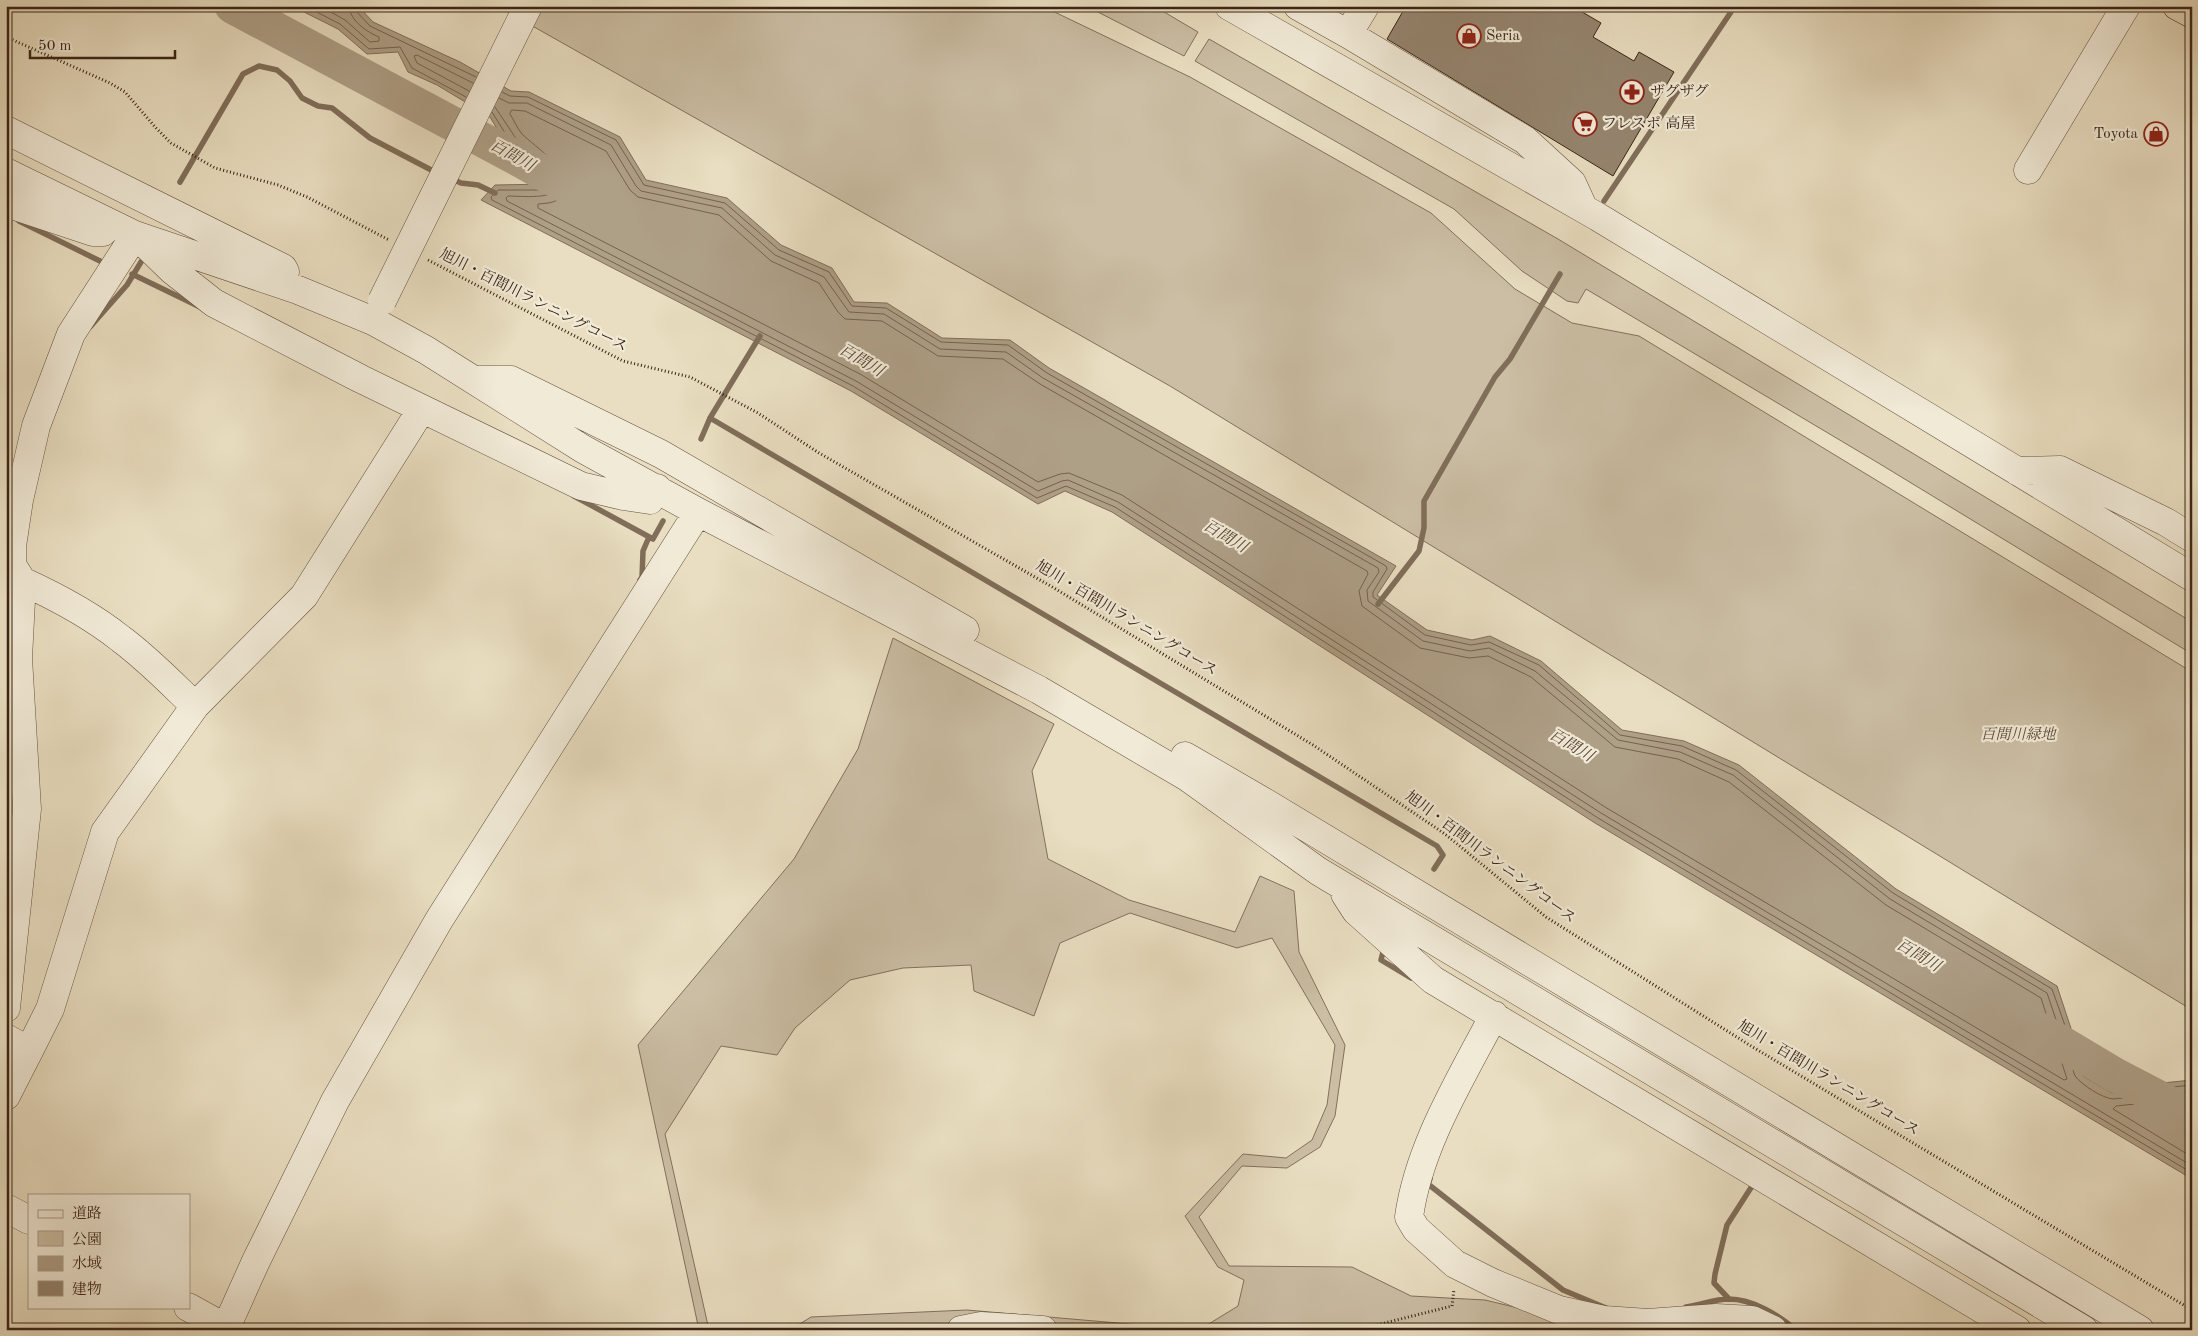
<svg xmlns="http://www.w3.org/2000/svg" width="2198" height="1336" font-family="'Old Standard TT','Noto Serif JP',serif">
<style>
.green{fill:#cbbea4;stroke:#82715d}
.water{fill:#ae9f87;stroke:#806e5a}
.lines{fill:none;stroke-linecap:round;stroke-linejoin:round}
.shore{stroke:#74624e;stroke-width:1}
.stream{stroke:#806e5a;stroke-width:5.5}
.river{stroke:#ae9f87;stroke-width:35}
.building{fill:#95856f;stroke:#3a2416}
.minor-casing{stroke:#665241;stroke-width:29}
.highway-casing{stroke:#3a2416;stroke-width:29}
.path{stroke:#3a2416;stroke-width:3;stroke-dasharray:1 2.5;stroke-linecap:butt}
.minor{stroke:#f1ead7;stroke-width:28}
.highway{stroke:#e9dec1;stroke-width:28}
.minor-bridge-casing{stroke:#665241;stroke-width:29;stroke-linecap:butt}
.minor-bridge{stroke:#f1ead7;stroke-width:28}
.labels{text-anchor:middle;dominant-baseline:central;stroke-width:4.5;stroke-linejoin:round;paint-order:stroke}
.poi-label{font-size:15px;fill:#3a2416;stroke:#f1ead7;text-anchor:start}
.street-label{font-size:15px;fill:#3a2416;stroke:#f1ead7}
.park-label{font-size:15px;font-style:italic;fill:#5e4a3a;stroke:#f1ead7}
.water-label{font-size:16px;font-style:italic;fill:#5d4938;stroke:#f1ead7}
</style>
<rect width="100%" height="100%" fill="#e9dec1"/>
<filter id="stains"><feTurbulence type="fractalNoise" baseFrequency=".004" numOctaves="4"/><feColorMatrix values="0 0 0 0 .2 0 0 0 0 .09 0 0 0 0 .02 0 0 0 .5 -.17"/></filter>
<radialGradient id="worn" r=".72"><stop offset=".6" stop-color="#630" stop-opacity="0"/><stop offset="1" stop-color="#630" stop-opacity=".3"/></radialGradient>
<path class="green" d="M497,6H1042L1190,77L1431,213L1515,289L1572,323L1639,336L2192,672V1010L1170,386Z
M1086,6H1154L1198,32L1184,56Z
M1209,39L1558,239L2192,622V654L1880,464L1586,289L1578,303L1567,301L1522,271L1454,209L1195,61Z
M893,638L1054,724L1032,771L1048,859L1129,900L1235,932L1260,876L1294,891L1299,952L1345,1045L1335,1116L1320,1147L1287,1168L1242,1166L1199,1217L1229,1266L1352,1267L1411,1296L1485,1300L1610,1330H790L811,1317L967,1310L1199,1330L1238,1306L1244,1280L1218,1267L1185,1216L1243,1154L1286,1158L1312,1140L1327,1105L1335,1045L1272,938L1237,948L1130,913L1060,943L1034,1016L974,991L971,965L903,968L850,980L795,1028L777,1055L721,1046L665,1134L709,1330H699L638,1045L794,859L858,749Z"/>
<path class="water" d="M292,6H358L373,22L460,62L511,91L529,92L620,137L646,180L727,198L781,245L832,268L854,302L887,303L942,338L1010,340L1049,368L1396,566L1377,595L1427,630L1472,640L1490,636L1541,661L1622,730L1684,741L1739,765L1896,889L2057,986L2085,1071L2112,1088L2192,1080V1179L1595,823L1112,512L1065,491L1038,504L851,391L481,200L495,185L549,184L506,144L490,117L437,85L408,72L398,52L367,54L338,29Z"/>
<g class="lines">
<path class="shore" d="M305,6L340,24L369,49L400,47L412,68L466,97
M320,6L345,20L370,42L379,41V37C367,32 350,21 349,6
M355,6L356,11L370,26L476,77
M469,91L417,63L414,56L417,55L473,83
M502,92L510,96L528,97L616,140L644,185L725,203L779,250L829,272L852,306L886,308L941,342L1008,345L1047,373L1386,566L1387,569L1373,592V597L1425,635L1471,645L1489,642L1539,665L1620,735L1682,746L1736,770L1893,893L2052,989L2083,1076L2112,1093L2192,1085
M499,98L509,103H527L611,145L636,186L641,191L722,208L775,255L824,277L849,312L884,314L940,349L1006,352L1043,378L1378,568L1379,572L1367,590L1368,601L1423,641L1470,651L1489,648L1535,671L1618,740L1680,752L1733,775L1890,899L2047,993L2075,1076C2082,1085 2102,1098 2113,1099L2192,1091
M495,107L515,137L555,175C574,202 521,196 508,196L506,198L507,201L856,381L1038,491L1062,481L1068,480L1118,502L1601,813L2192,1166
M512,110L525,111L606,151L630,190L638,197L719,215L771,261L819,283L838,312L845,319L882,321L938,356L1003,359L1040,384L1367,571L1368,574L1359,591L1362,606L1420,648L1469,658L1488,656L1531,677L1615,747L1678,759L1729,782L1886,905L2041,998L2067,1079L2064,1080L1605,807L1122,495L1069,473L1060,474L1038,482L860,374L538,208V204C549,203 560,203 565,191C573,171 535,147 522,134C517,128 514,120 510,114Z
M492,112L510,141L551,179L552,184L547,190H498L491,197L492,200L853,386L1037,498L1066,486L1115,507L1598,818L2192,1173
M2192,1098L2116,1106L2113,1109L2192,1157"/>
<path class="stream" d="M450,178L461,183L478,185L495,193
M180,182L243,74L259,66L277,70L290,81L302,98L318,106L332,108L370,138L437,173
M1604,201L1735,6
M19,221L100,261
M132,274L200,307
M90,327L127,285L141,262
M710,418L1437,846L1443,855L1434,869
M701,439L710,418L760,336
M574,496L653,539L663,521
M640,580L642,577L643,551L649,537
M1378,604L1419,551L1424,528V501L1495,377L1510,359L1560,274
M1383,952L1381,960L1411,978
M1430,1179L1428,1184L1563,1290L1606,1308
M1729,1299L1714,1283L1715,1274L1727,1225L1754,1183
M1686,1307C1700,1305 1715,1299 1729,1299C1752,1299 1779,1315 1796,1330"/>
<path class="river" d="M232,6L524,162L566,186
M2038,1029L2115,1075L2192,1115"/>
</g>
<path class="building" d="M1406,6H1572L1601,23L1593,37L1634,61L1639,52L1674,72L1613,176L1387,39Z"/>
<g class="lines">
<g class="minor-casing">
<path id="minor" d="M1229,6L1598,217L2192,577
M1298,6L1348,34L1525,140L1572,183L1582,205
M1348,34L1365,6
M6,130L283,268L285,272
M2028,170L2126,6
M6,172L135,235L298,290L373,321L426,350L583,449L698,512L1039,690L1187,777L1318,871L2084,1330
M6,203L93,232H103
M141,240L172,270L214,303L361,379L581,486L623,496L650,500L657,488
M474,380H511L661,454L965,630
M2017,471L2060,470L2166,522L2192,538
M22,581C57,597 91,615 121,639C148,659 171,683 195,706
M1185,756L1261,800L2140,1330
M1345,894L1356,911L1433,980L2017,1330
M6,1008L27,809L18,658L22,581L12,565V546L19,500L36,426L71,334L135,235
M1494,1015C1461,1079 1419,1145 1409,1217L1416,1229L1455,1264L1493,1283L1559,1310L1604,1320L1648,1323L1716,1318L1752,1320L1773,1330
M6,1038L29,1051L6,1096
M29,1051L50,1009L105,832L195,706L304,596L421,410
M6,1208L29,1220
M188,1307L226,1328
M225,1330L256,1261L335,1101L439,920L698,512
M961,1330L981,1326L1043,1330"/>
</g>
<g class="highway-casing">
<path id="highway" d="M2177,6L2192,14"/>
</g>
<path class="path" d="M6,37L110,83L125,92L156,128L171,143L215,168L278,185L307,197L389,240
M428,260L623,361L690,377L758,413L819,453L1054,588L1313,745L1445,834L1546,917L1751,1046L2192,1310
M1357,1330L1452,1306L1454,1289"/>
<use href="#minor" class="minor"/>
<use href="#highway" class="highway"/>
<g class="minor-bridge-casing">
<path id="minor-bridge" d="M382,301L528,6"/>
</g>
<use href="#minor-bridge" class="minor-bridge"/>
</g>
<defs>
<g id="shop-ring" transform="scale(1.25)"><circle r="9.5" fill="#f1ead7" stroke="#8f2418" stroke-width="1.5"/><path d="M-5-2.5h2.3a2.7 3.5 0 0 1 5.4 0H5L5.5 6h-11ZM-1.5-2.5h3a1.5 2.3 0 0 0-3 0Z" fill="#8f2418"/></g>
<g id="pharmacy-ring" transform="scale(1.25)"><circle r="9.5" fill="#f1ead7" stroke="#8f2418" stroke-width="1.5"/><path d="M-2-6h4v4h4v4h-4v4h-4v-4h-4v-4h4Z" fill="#8f2418"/></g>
<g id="supermarket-ring" transform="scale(1.25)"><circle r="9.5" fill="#f1ead7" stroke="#8f2418" stroke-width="1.5"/><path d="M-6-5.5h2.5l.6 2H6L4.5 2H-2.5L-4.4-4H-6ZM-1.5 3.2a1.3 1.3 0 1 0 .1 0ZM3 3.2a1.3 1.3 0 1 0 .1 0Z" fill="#8f2418"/></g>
</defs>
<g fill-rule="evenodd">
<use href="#shop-ring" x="1469" y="36"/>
<use href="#pharmacy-ring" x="1632" y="92"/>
<use href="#supermarket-ring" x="1585" y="124"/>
<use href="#shop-ring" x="2156" y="134"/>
</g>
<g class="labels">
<g class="poi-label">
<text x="1486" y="36">Seria</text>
<text x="1650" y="92">ザグザグ</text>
<text x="1602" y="124">フレスポ 高屋</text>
<text x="2138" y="134" text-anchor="end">Toyota</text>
</g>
<g class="street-label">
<text transform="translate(533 301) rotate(27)">旭川・百間川ランニングコース</text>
<text transform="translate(1126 619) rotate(31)">旭川・百間川ランニングコース</text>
<text transform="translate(1490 858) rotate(37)">旭川・百間川ランニングコース</text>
<text transform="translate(1828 1079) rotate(31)">旭川・百間川ランニングコース</text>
</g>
<g class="park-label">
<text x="2018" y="735">百間川緑地</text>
</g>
<g class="water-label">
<text transform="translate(512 156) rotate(29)">百間川</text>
<text transform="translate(861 361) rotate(31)">百間川</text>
<text transform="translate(1225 537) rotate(31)">百間川</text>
<text transform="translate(1571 746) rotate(31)">百間川</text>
<text transform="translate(1918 956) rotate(31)">百間川</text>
</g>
</g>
<rect width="2198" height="1336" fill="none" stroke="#e9dec1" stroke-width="25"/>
<rect x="8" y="8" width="2183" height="1321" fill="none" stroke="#3a2416" stroke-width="2.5"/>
<rect x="12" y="12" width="2173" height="1311" fill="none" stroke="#3a2416"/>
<rect x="28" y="1194" width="162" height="115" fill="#f1ead7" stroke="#a89b8a"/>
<rect x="38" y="1210" width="25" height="8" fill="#f1ead7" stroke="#a89b8a"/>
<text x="72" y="1218" font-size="15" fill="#3a2416">道路</text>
<rect x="38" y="1231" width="25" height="15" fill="#cbbea4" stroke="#a89b8a"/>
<text x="72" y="1244" font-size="15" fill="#3a2416">公園</text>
<rect x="38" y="1256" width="25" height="15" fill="#ae9f87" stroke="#a89b8a"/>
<text x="72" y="1268" font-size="15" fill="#3a2416">水域</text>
<rect x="38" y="1281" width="25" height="15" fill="#95856f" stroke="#a89b8a"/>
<text x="72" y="1294" font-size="15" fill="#3a2416">建物</text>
<path d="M30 50v8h145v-8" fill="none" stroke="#3a2416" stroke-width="2.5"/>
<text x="38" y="50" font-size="15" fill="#3a2416" stroke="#f1ead7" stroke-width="4" paint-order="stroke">50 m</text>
<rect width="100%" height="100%" filter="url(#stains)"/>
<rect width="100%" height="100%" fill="url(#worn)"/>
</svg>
